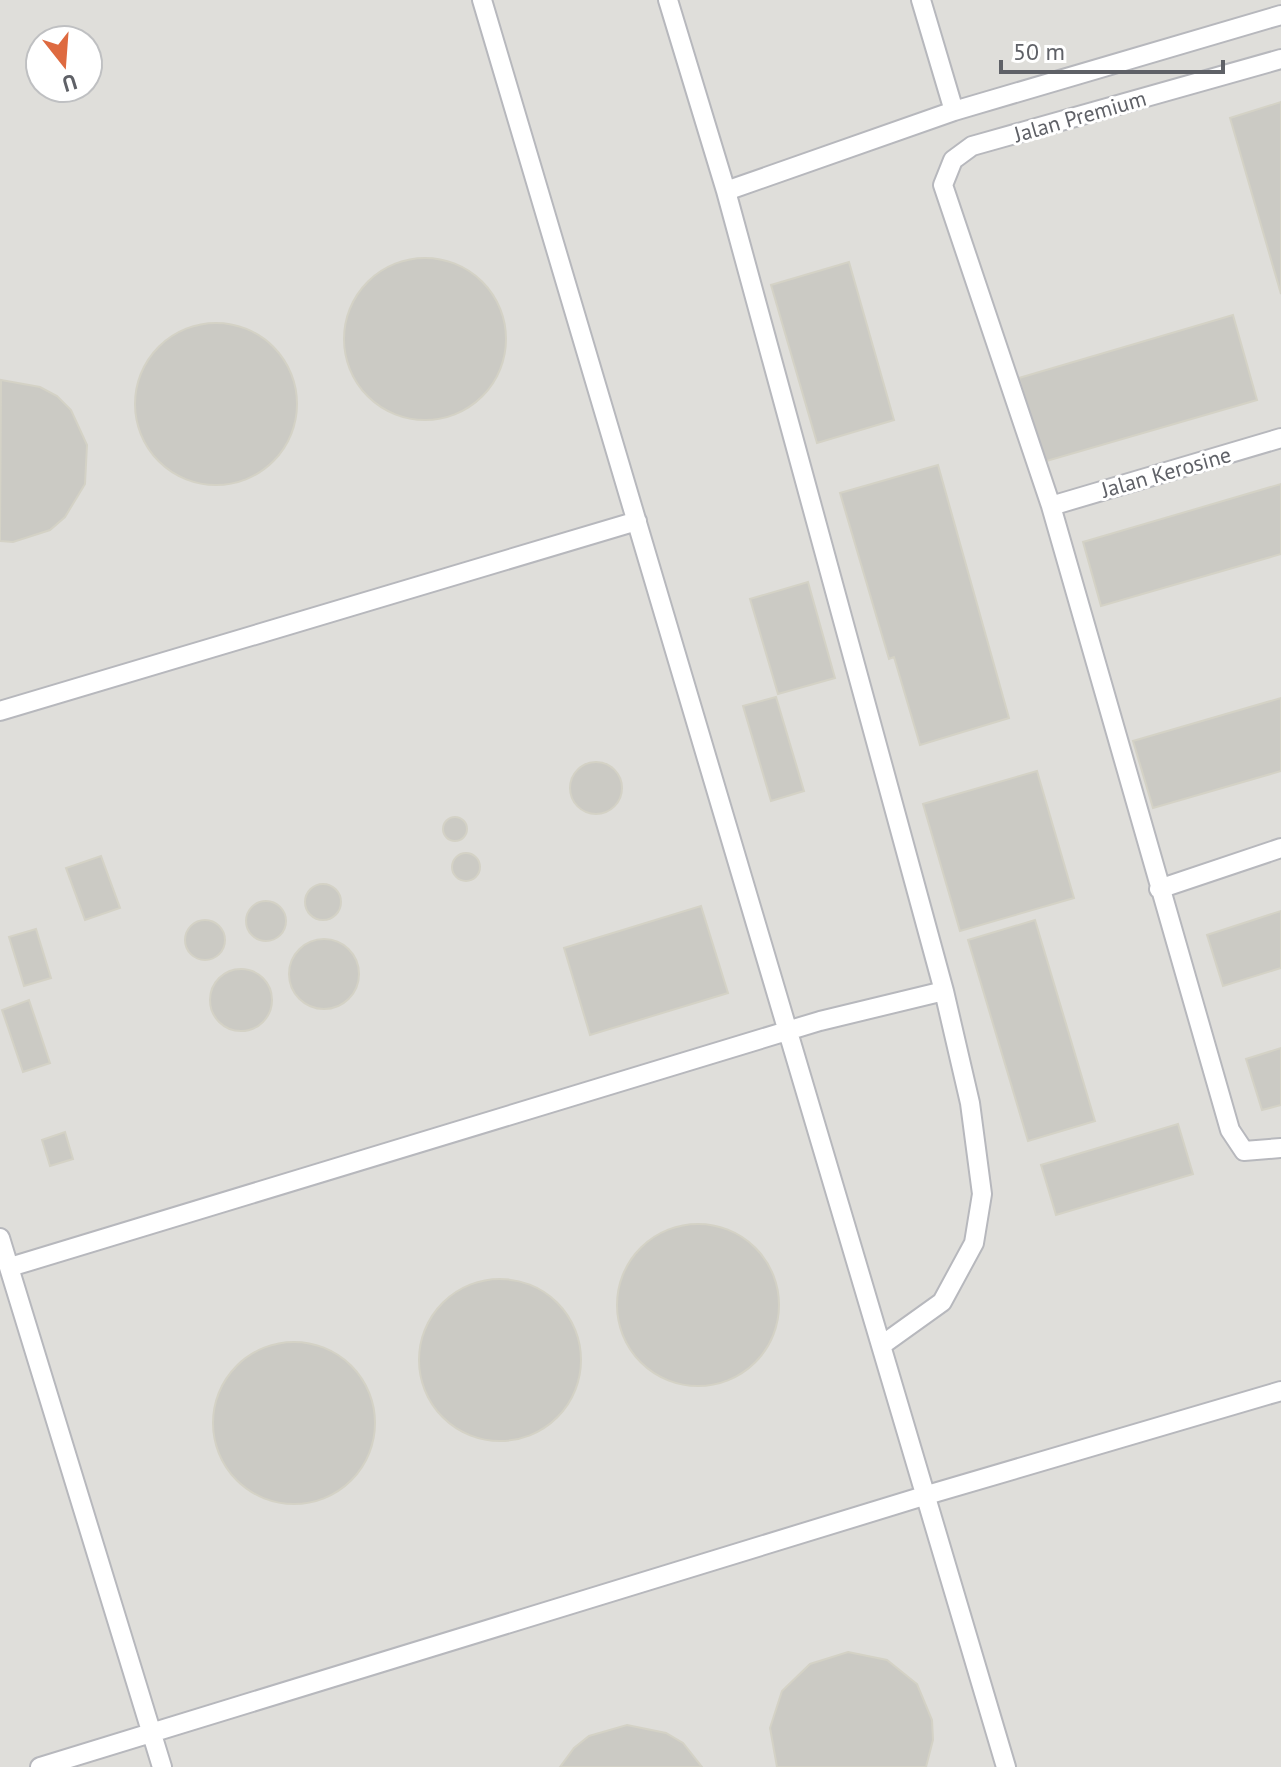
<svg xmlns="http://www.w3.org/2000/svg" width="1281" height="1767" font-family="'PT Sans',sans-serif">
<style>
.industrial{fill:#dfdeda;fill-rule:evenodd}
.building{fill:#cbcac4;stroke:#d4d2c6;stroke-width:2}
.lines{fill:none;stroke-linecap:round;stroke-linejoin:round}
.service-casing{stroke:#b7b8bd;stroke-width:22}
.service{stroke:#fff;stroke-width:18}
.labels{text-anchor:middle;dominant-baseline:central;stroke-width:6;stroke-linejoin:round;paint-order:stroke}
.street-label{font-size:22px;fill:#5f6167;stroke:#fff}
</style>
<rect width="100%" height="100%" fill="#f0efe8"/>
<path class="industrial" d="M0,0H1281V1767H0ZM40,40H88V88H40Z"/>
<path class="building" d="M1281,102V294L1230,118Z
M344 339a81 81 0 1 1 162 0a81 81 0 1 1-162 0Z
M849,262L894,420L817,443L771,285Z
M1233,315L1257,400L1043,462L1019,378Z
M135 404a81 81 0 1 1 162 0a81 81 0 1 1-162 0Z
M1,380L40,387L57,396L71,410L87,445L85,484L65,517L50,530L13,542L0,541Z
M938,465L1009,718L920,745L894,657L889,659L840,493Z
M1281,484V554L1101,606L1083,542Z
M808,582L835,678L778,694L750,599Z
M776,697L804,791L771,801L743,706Z
M1281,698V771L1153,808L1133,741Z
M570 788a26 26 0 1 1 52 0a26 26 0 1 1-52 0Z
M1037,771L1074,898L960,931L923,804Z
M443 829a12 12 0 1 1 24 0a12 12 0 1 1-24 0Z
M452 867a14 14 0 1 1 28 0a14 14 0 1 1-28 0Z
M101,856L120,908L85,920L66,868Z
M305 902a18 18 0 1 1 36 0a18 18 0 1 1-36 0Z
M246 921a20 20 0 1 1 40 0a20 20 0 1 1-40 0Z
M701,906L728,993L590,1035L564,948Z
M1281,911V968L1223,986L1207,935Z
M1035,920L1095,1121L1028,1141L968,940Z
M185 940a20 20 0 1 1 40 0a20 20 0 1 1-40 0Z
M36,929L51,978L24,986L9,937Z
M289 974a35 35 0 1 1 70 0a35 35 0 1 1-70 0Z
M210 1000a31 31 0 1 1 62 0a31 31 0 1 1-62 0Z
M29,1000L50,1063L23,1072L2,1010Z
M1281,1048V1105L1262,1110L1246,1059Z
M1178,1124L1193,1174L1056,1215L1041,1165Z
M65,1132L73,1159L50,1166L42,1140Z
M617 1305a81 81 0 1 1 162 0a81 81 0 1 1-162 0Z
M419 1360a81 81 0 1 1 162 0a81 81 0 1 1-162 0Z
M213 1423a81 81 0 1 1 162 0a81 81 0 1 1-162 0Z
M848,1652L887,1660L917,1684L932,1720L933,1740L926,1767H777L770,1728L782,1691L810,1664Z
M627,1725L666,1733L683,1743L702,1767H560L574,1748L589,1736Z"/>
<g class="lines">
<g class="service-casing">
<path id="service" d="M482,0L1006,1767
M668,0L726,191L954,111L1281,15
M921,0L954,111
M1281,59L972,146L953,160L943,185L1051,506L1230,1130L1244,1151L1281,1148
M726,191L944,991L970,1103L982,1194L974,1243L942,1302L882,1345
M1051,506L1281,438
M0,711L637,521
M1159,889L1281,848
M0,1238L162,1767
M10,1267L820,1021L944,991
M40,1767L927,1495L1281,1391"/>
</g>
<use href="#service" class="service"/>
</g>
<g class="labels">
<g class="street-label">
<text transform="translate(1080 116) rotate(-16)">Jalan Premium</text>
<text transform="translate(1166 472) rotate(-16)">Jalan Kerosine</text>
</g>
</g>
<g transform="translate(64 64) rotate(163)"><circle r="38" fill="#ffffff" stroke="#bfc0c2" stroke-width="2"/>
<path d="M0-6L14 30L0 20L-14 30Z" fill="#de6a40"/>
<text y="-12" font-size="22" font-weight="bold" text-anchor="middle" fill="#5f6167">U</text>
</g>
<path d="M1001 60v12h222v-12" fill="none" stroke="#5f6167" stroke-width="4"/>
<text x="1013" y="60" font-size="24" fill="#5f6167" stroke="#ffffff" stroke-width="6" paint-order="stroke">50 m</text>
</svg>
